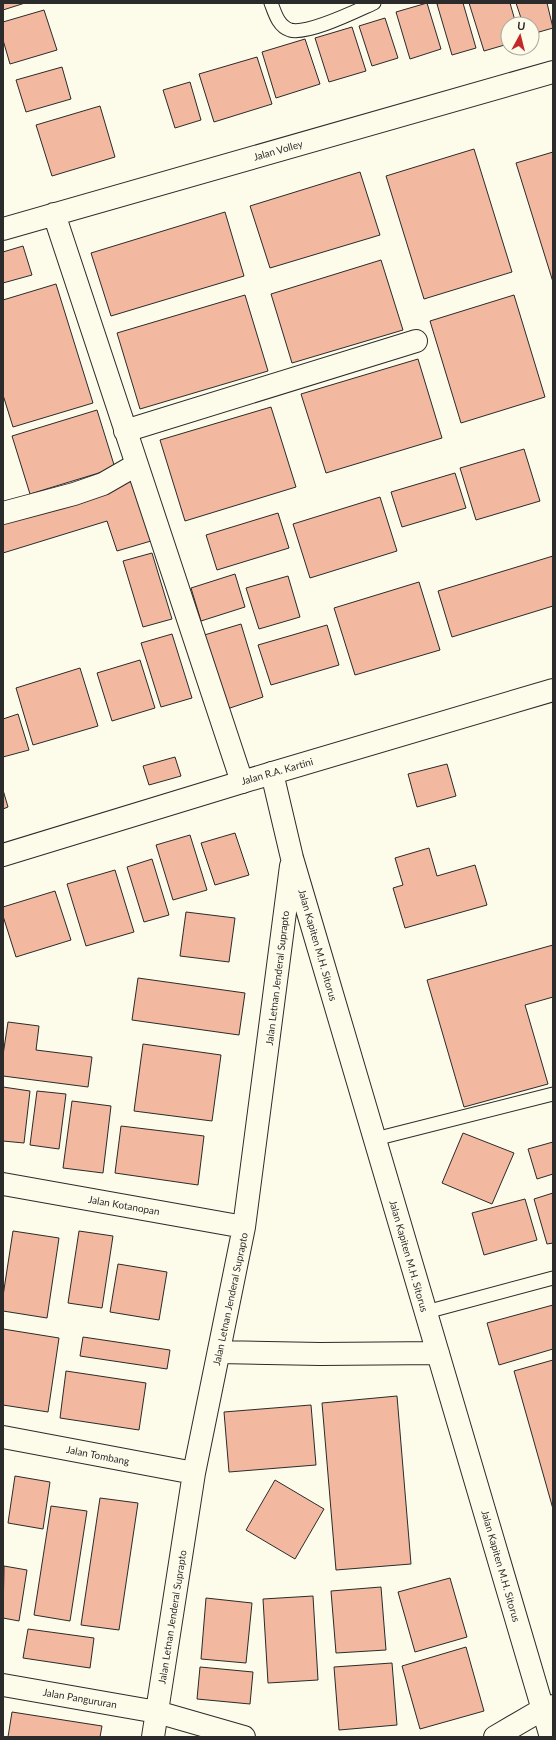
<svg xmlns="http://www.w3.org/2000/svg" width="556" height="1740" font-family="Lato,sans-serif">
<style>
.building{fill:#f2b8a0;stroke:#2b2b2b}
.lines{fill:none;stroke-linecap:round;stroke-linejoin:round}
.service-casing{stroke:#2b2b2b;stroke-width:15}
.minor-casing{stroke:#2b2b2b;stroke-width:24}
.tertiary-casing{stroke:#2b2b2b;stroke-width:24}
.service{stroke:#fdfbea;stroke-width:13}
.minor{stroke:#fdfbea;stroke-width:22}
.tertiary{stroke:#fdfbea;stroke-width:22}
.labels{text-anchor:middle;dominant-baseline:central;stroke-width:3;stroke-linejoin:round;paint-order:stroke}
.street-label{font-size:10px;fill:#2b2b2b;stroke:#fdfbea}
</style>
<rect width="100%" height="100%" fill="#fdfbea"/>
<path class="building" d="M3,3H25L3,10Z
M427,3L441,49L410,59L396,12Z
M441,3H463L476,48L452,55L437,4Z
M469,3H510L516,24H508V44L484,51Z
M516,3H547L553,28L532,34V24H523Z
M44,10L57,50L10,64L3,40V22Z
M385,18L398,58L372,66L359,26Z
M352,27L366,71L329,82L315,38Z
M305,39L320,84L276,98L262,52Z
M257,57L272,104L214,122L199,74Z
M62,67L71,99L26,112L16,80Z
M190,82L201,120L175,128L163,90Z
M100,106L115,157L52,176L36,125Z
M474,149L512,272L424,299L386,176Z
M553,152V282L516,163Z
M360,172L380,235L270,268L250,206Z
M225,212L244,276L111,316L91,253Z
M23,246L32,275L3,283V252Z
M381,260L403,330L292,363L271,294Z
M56,284L93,403L13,427L3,395V300Z
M245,295L268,371L140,409L117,333Z
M514,295L545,397L461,423L430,321Z
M418,359L442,438L326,473L301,394Z
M271,407L296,487L185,521L160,440Z
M97,410L115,468L30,494L12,436Z
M524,449L540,501L476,520L460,468Z
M455,473L466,508L402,527L391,492Z
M132,480L151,541L117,551L107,521L3,553V519Z
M380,497L397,551L310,578L293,524Z
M278,513L289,548L217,570L206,535Z
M152,553L172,619L143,627L123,561Z
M553,556V606L452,637L438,591Z
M235,574L245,607L201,621L191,588Z
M288,576L300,617L259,629L246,588Z
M419,582L440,650L355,675L334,608Z
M241,624L263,697L224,710L201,636Z
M327,625L339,665L271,685L258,645Z
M172,634L192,698L161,707L141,643Z
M140,660L155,708L112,721L97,673Z
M80,668L98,726L33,745L16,688Z
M18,714L29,750L3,757V719Z
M175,757L181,776L149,785L143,766Z
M447,764L456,796L417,807L408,774Z
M3,790L8,807L3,809Z
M235,833L249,875L215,885L201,843Z
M190,835L207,890L173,900L156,845Z
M429,848L437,876L475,865L487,905L405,928L393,888L403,885L395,858Z
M152,859L169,915L144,922L127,867Z
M115,870L134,932L86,946L67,884Z
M55,891L71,940L16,957L3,916V907Z
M186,912L235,918L229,962L180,956Z
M553,945V997L525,1005L548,1084L464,1107L427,980Z
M138,978L245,993L239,1035L132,1020Z
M8,1022L39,1026L36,1050L92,1057L88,1087L3,1076V1055Z
M143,1044L221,1055L212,1121L134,1111Z
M3,1087L30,1091L24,1143L3,1141Z
M37,1091L66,1094L59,1149L30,1145Z
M72,1101L111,1106L103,1173L63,1168Z
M121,1126L204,1136L198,1185L115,1173Z
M463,1133L514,1153L492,1204L442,1183Z
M553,1142V1174L537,1179L528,1149Z
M553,1193V1243L547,1244L534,1199Z
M525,1199L537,1240L484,1255L472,1213Z
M13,1231L59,1238L47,1318L3,1311V1296Z
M79,1231L113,1236L102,1308L68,1303Z
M118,1264L167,1272L159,1320L110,1312Z
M553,1305V1349L499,1365L487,1323Z
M3,1329L59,1338L48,1412L3,1405Z
M83,1337L170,1350L167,1369L80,1356Z
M553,1360V1509L514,1371Z
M66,1371L146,1383L139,1430L60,1418Z
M397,1396L411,1564L336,1570L322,1403Z
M311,1405L316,1465L229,1472L224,1412Z
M15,1476L50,1482L43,1529L8,1523Z
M275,1480L324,1509L295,1559L246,1530Z
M100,1498L138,1503L119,1630L81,1625Z
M51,1506L87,1511L70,1621L34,1615Z
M4,1566L27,1570L19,1621L3,1618Z
M450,1578L467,1637L415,1652L398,1592Z
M381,1587L386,1650L336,1653L331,1591Z
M313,1596L318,1680L268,1683L263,1599Z
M206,1598L252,1603L246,1663L201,1659Z
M28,1629L94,1638L90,1668L23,1658Z
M466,1647L484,1711L420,1729L402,1666Z
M392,1663L397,1725L339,1730L334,1667Z
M200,1667L253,1672L250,1704L197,1699Z
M12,1712L102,1726L100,1737H8Z"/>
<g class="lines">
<g class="service-casing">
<path id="service" d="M271,3C275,13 278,26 290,30C308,35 356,11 374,3
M375,1139L553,1094
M426,1312L553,1278"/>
</g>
<g class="minor-casing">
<path id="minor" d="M54,214L242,782
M3,229L553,72
M125,431L416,341
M3,513L74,494L103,484L136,465
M272,773L292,858L551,1737
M3,1184L244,1227
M219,1352L320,1354L438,1353
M3,1437L194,1473
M3,1685L157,1712L244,1737
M153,1737L194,1473L244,1227L291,866
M495,1737L543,1709L553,1706"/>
</g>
<g class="tertiary-casing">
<path id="tertiary" d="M3,855L242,782L553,690"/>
</g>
<use href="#service" class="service"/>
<use href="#minor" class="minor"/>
<use href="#tertiary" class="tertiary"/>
</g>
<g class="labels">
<g class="street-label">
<text transform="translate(278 150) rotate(-16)">Jalan Volley</text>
<text transform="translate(277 771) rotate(-16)">Jalan R.A. Kartini</text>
<text transform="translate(318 945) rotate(74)">Jalan Kapiten M.H. Sitorus</text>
<text transform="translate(277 978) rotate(-83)">Jalan Letnan Jenderal Suprapto</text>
<text transform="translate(124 1205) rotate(10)">Jalan Kotanopan</text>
<text transform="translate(409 1256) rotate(74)">Jalan Kapiten M.H. Sitorus</text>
<text transform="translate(230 1299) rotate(-78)">Jalan Letnan Jenderal Suprapto</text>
<text transform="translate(98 1455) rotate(11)">Jalan Tombang</text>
<text transform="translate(501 1566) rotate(74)">Jalan Kapiten M.H. Sitorus</text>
<text transform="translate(172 1617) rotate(-81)">Jalan Letnan Jenderal Suprapto</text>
<text transform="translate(80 1698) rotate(10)">Jalan Pangururan</text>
</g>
</g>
<rect width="556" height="1740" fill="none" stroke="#2b2b2b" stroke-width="8"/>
<g transform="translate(520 36) rotate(7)"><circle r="19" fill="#fdfbea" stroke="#a9a89e"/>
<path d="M0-3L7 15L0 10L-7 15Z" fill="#c62828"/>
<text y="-6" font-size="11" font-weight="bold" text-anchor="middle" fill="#2b2b2b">U</text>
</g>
</svg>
